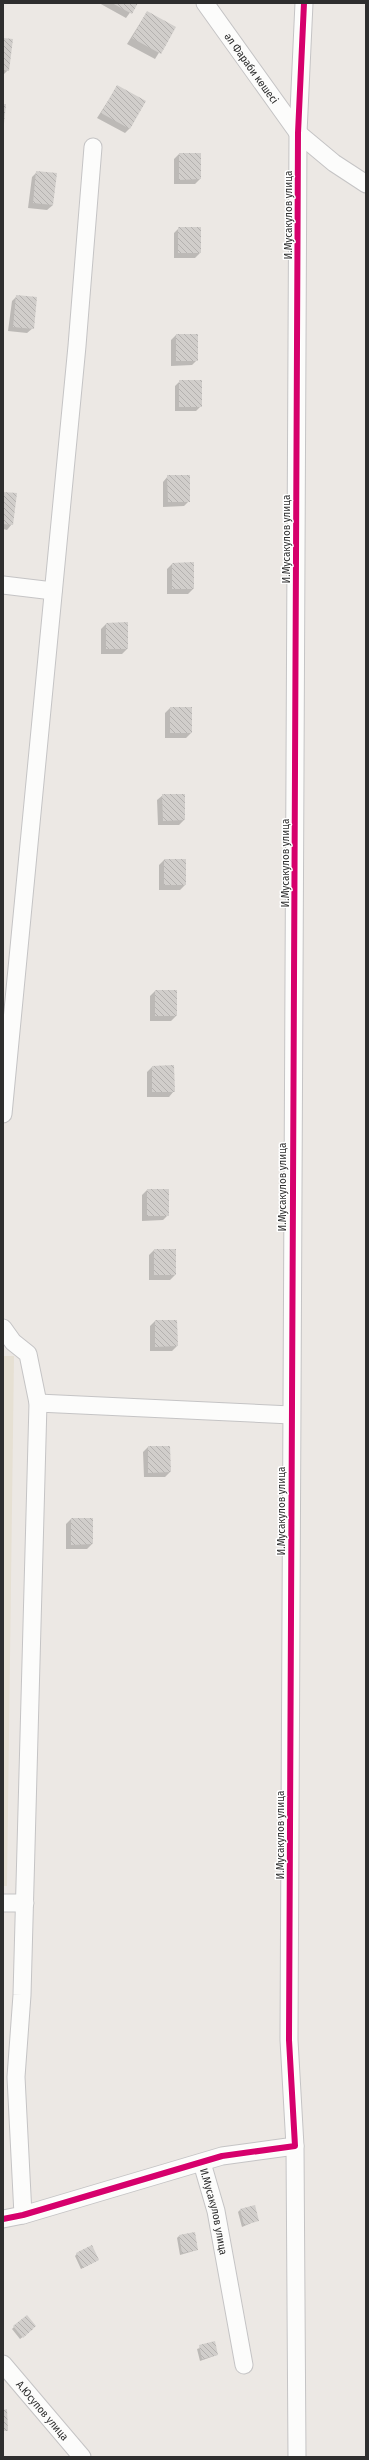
<svg xmlns="http://www.w3.org/2000/svg" width="369" height="2460" font-family="'Fira Sans Condensed',sans-serif">
<style>
.education{fill:#e6e0d3}
.shadow{fill:#0003}
.building{fill:url(#building-back-hatch)}
.lines{fill:none;stroke-linecap:round;stroke-linejoin:round}
.minor-casing{stroke:#c5c4c5;stroke-width:19}
.minor{stroke:#fcfcfb;stroke-width:17}
.cycleway-casing{stroke:#fff;stroke-width:8}
.cycleway{stroke:#d6006c;stroke-width:6}
.labels{text-anchor:middle;dominant-baseline:central;stroke-width:3;stroke-linejoin:round;paint-order:stroke}
.street-label{font-size:11px;fill:#2e2e2e;stroke:#fff}
</style>
<defs>
<pattern id="building-back-hatch" width="6" height="6" patternUnits="userSpaceOnUse"><rect width="6" height="6" fill="#d1cecb"/><path d="M-1 5l2 2M0 0l6 6M5-1l2 2" fill="none" stroke="#b4b1af"/></pattern>
</defs>
<rect width="100%" height="100%" fill="#ece8e4"/>
<path class="education" d="M3,1356H14L7,1886H3Z"/>
<path class="shadow" d="M99,3H137L126,18Z
M147,12L175,27L155,59L127,44Z
M3,39L8,70L3,75Z
M117,87L130,128L125,133L97,118Z
M179,154L200,179L195,184H174V159Z
M37,172L53,205L47,210L28,208L32,177Z
M179,228L200,253L195,258H174V233Z
M17,296L33,328L27,333L8,331L12,301Z
M176,335L197,360L192,365L171,366V340Z
M180,381L201,406L196,411H175V386Z
M168,476L189,501L184,506L163,507V482Z
M3,493L12,524L7,530L3,529Z
M172,564L193,589L188,594H167V569Z
M106,624L127,649L122,654H101V629Z
M170,708L191,733L186,738H165V713Z
M163,795L184,820L179,825H158L157,800Z
M164,860L185,885L180,890H159V865Z
M155,991L176,1016L171,1021H150V996Z
M152,1067L174,1091L169,1097H147V1072Z
M147,1190L168,1215L163,1220L142,1221V1195Z
M154,1250L175,1275L170,1280H149V1255Z
M155,1321L177,1346L172,1351H150V1326Z
M148,1447L170,1472L165,1477H144L143,1452Z
M71,1519H92V1544L87,1549H66V1524Z
M240,2210L258,2220L242,2227L238,2212Z
M179,2236L197,2250L180,2255L177,2238Z
M77,2254L98,2260L81,2269L75,2256Z
M14,2327L33,2329L20,2339L12,2329Z
M214,2343L217,2355L200,2361L197,2349Z"/>
<path class="building" d="M112,3H138L132,14Z
M147,11L176,27L161,54L132,38Z
M3,38L13,39L9,71L3,70Z
M117,85L146,101L130,129L101,113Z
M3,104H6L4,124H3Z
M179,153H201V179L179,180Z
M36,171L57,173L53,205L33,203Z
M178,227H201V253H178Z
M16,295L37,297L34,329L13,327Z
M176,334H198V361H176Z
M179,380H202V407H179Z
M167,475H190V502H168Z
M3,492L17,493L13,525L3,524Z
M194,562V589H172V563Z
M128,622V649H106V623Z
M170,707H192V733H170Z
M162,794H185V820L163,821Z
M164,859H186V885H164Z
M155,990H177V1016H155Z
M174,1065L175,1092H152V1066Z
M147,1189H169V1216H147Z
M154,1249H176V1275H154Z
M155,1320H177L178,1346L155,1347Z
M148,1446H170L171,1472L148,1473Z
M71,1518H93V1544L71,1545Z
M255,2205L259,2221L244,2225L240,2209Z
M195,2232L198,2250L182,2253L179,2235Z
M92,2245L99,2260L83,2268L76,2253Z
M27,2315L36,2326L23,2338L13,2326Z
M215,2341L218,2355L202,2359L199,2345Z
M7,2409L8,2431H3V2410Z"/>
<g class="lines">
<g class="minor-casing">
<g id="minor">
<path id="s1" d="M205,3L298,133L334,163L366,184"/>
<path d="M3,585L53,591"/>
<path d="M3,1114L77,346L93,147"/>
<path d="M3,1328L13,1342L28,1354L38,1403L22,1995L16,2077L23,2215"/>
<path d="M38,1403L291,1415"/>
<path d="M3,1903H25"/>
<path d="M295,2146L297,2457"/>
<path id="s2" d="M202,2163L216,2211L244,2365"/>
<path d="M3,2219L23,2215L222,2156L295,2146L289,2040L298,133L304,3"/>
<path id="s3" d="M3,2364L82,2457"/>
</g>
</g>
<use href="#minor" class="minor"/>
<g class="cycleway-casing">
<path id="cycleway" d="M3,2219L23,2215L222,2156L295,2146L289,2040L298,133L304,3"/>
</g>
<use href="#cycleway" class="cycleway"/>
</g>
<g class="labels">
<g class="street-label">
<text stroke="none"><textPath href="#s1" startOffset="80">әл Фараби көшесі</textPath></text>
<text transform="translate(288 215) rotate(-90)">И.Мусакулов улица</text>
<text transform="translate(286 539) rotate(-90)">И.Мусакулов улица</text>
<text transform="translate(285 863) rotate(-90)">И.Мусакулов улица</text>
<text transform="translate(282 1187) rotate(-90)">И.Мусакулов улица</text>
<text transform="translate(281 1511) rotate(-90)">И.Мусакулов улица</text>
<text transform="translate(280 1835) rotate(-90)">И.Мусакулов улица</text>
<text stroke="none"><textPath href="#s2" startOffset="50">И.Мусакулов улица</textPath></text>
<text stroke="none"><textPath href="#s3" startOffset="61">А.Юсупов улица</textPath></text>
</g>
</g>
<rect width="369" height="2460" fill="none" stroke="#2e2e2e" stroke-width="8"/>
</svg>
